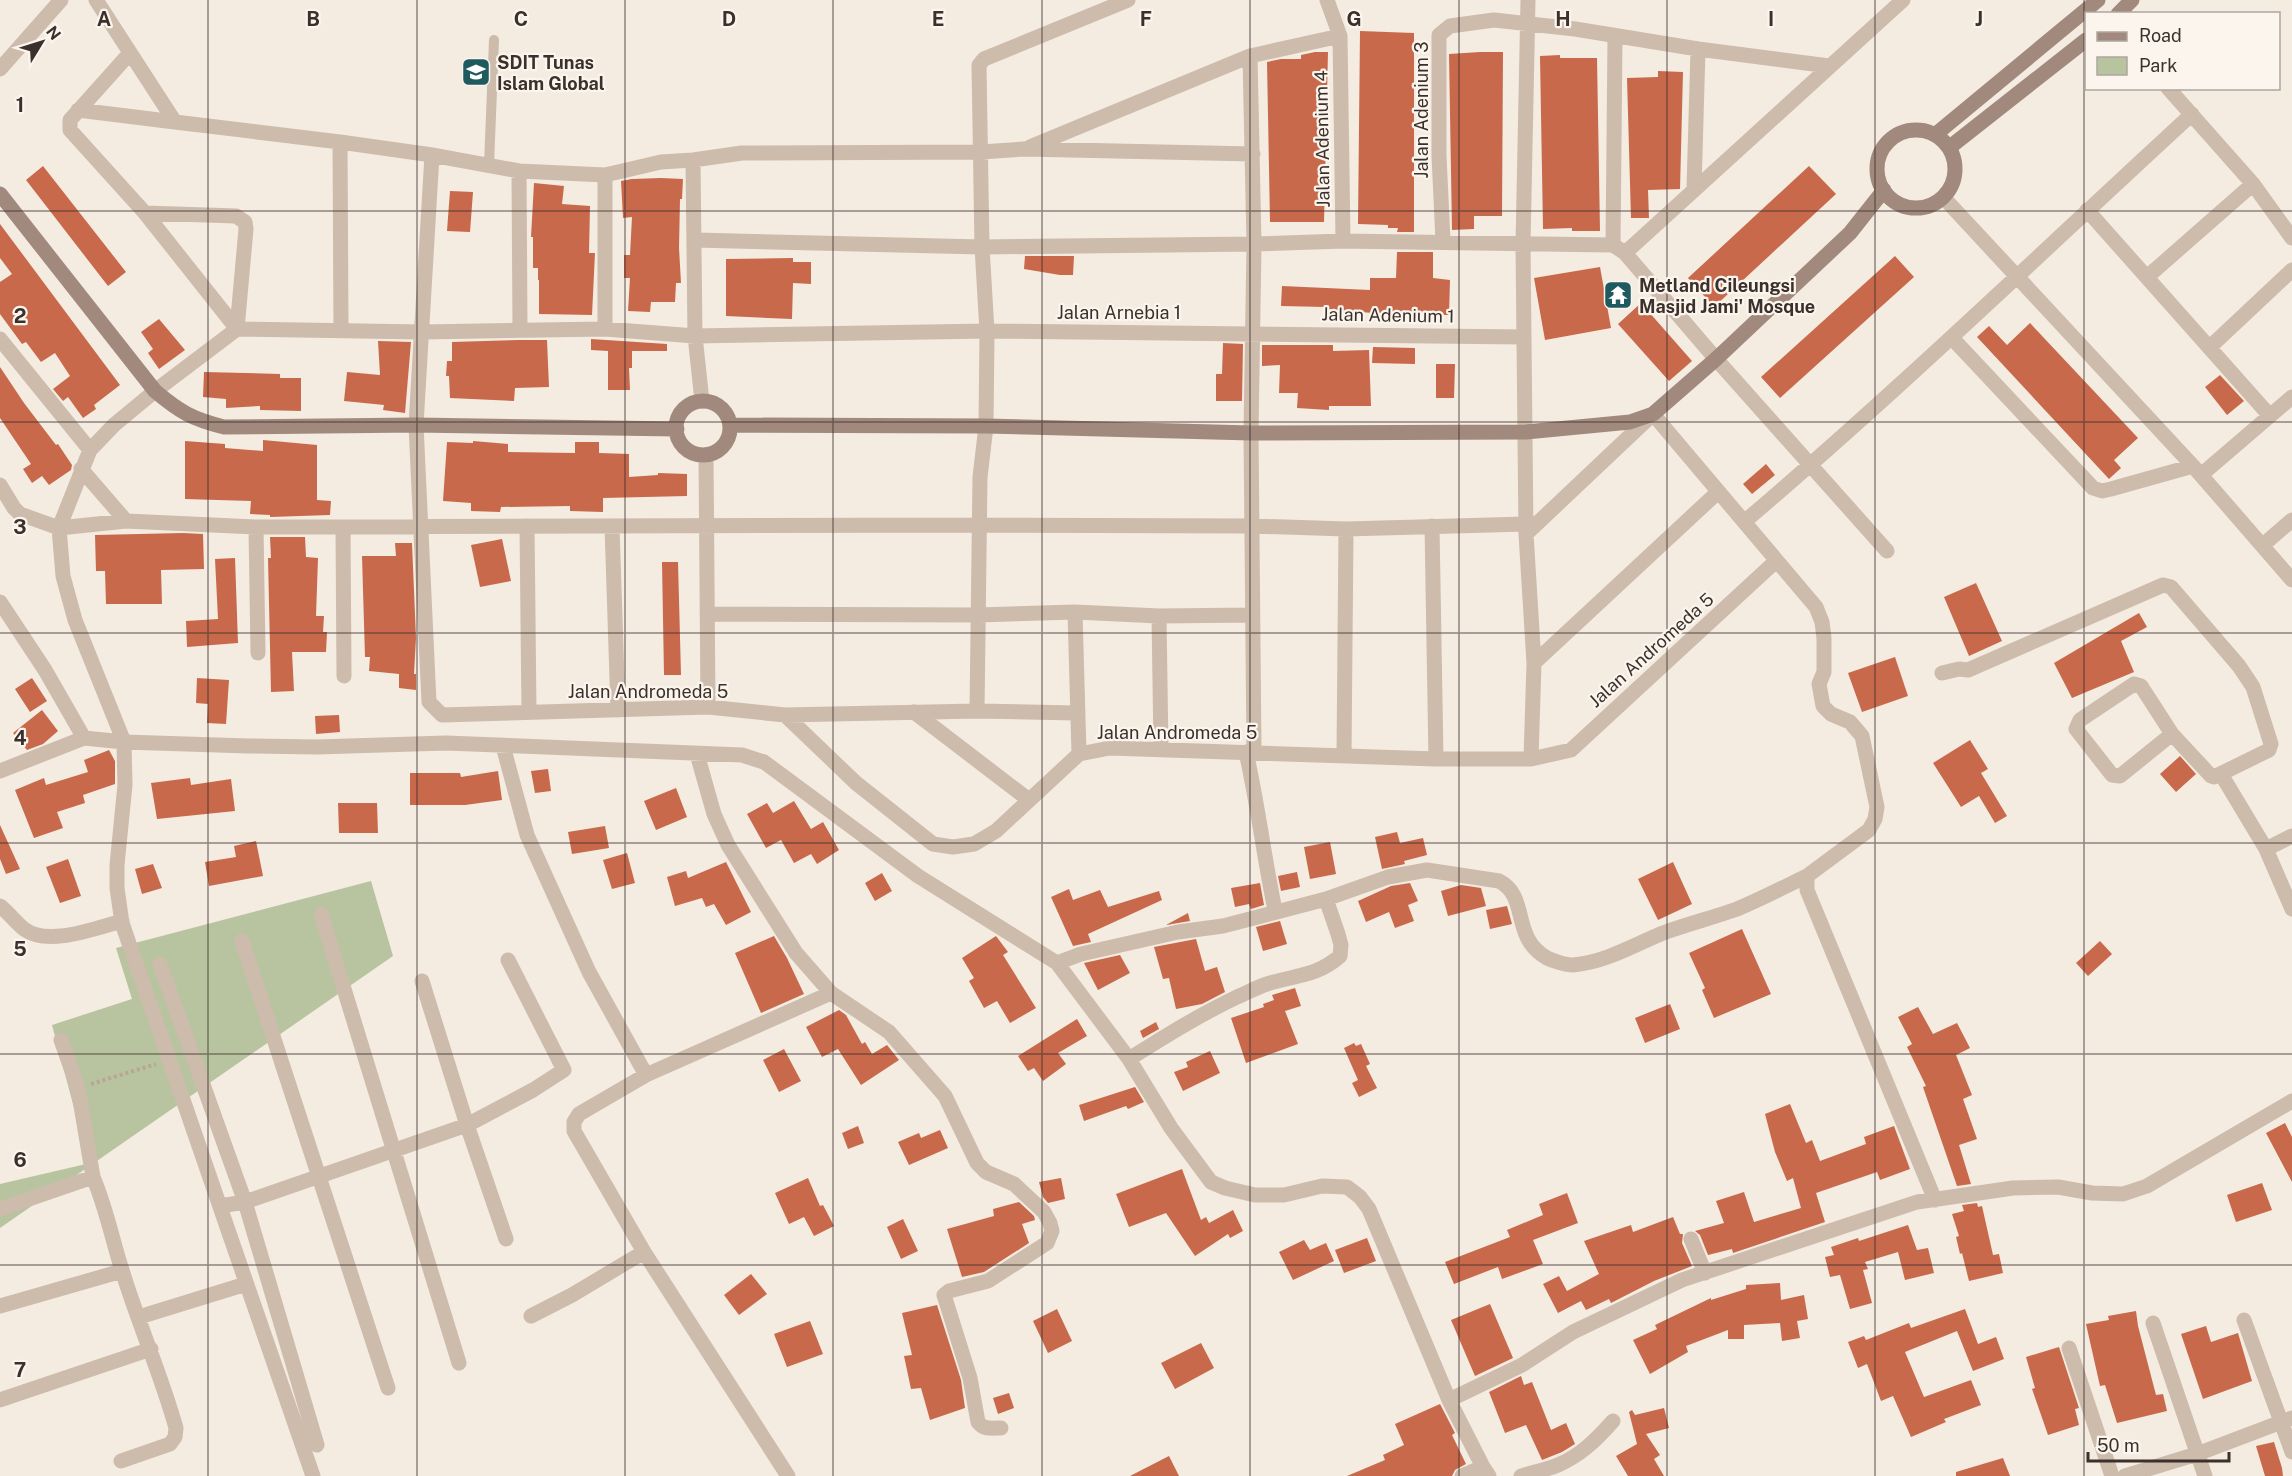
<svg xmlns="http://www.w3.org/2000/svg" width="2292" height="1476" font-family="'Public Sans',sans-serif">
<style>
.green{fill:#b8c4a0}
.building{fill:#c8694b}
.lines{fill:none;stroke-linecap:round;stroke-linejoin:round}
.path{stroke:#b9a596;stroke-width:4;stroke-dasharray:3 3;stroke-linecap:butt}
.lane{stroke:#cdbbac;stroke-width:10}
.street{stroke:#cdbbac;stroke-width:15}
.secondary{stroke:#a18a7d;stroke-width:15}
.grid{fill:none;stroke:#3b302b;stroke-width:1.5;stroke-opacity:0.55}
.labels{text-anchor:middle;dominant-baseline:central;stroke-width:4.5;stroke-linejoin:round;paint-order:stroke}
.poi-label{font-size:18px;font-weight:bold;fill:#3b302b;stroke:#fbf5ee;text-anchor:start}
.street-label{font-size:18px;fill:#3b302b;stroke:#fbf5ee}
.grid-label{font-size:20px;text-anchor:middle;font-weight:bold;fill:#3b302b;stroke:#fbf5ee;stroke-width:4.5;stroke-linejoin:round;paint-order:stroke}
</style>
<rect width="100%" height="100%" fill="#f4ebe1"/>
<path class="green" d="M371,881L393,956L0,1228V1184L86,1164L82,1138L52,1025L132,999L116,948Z"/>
<path class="building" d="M1360,31L1414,33V232H1397L1398,228H1388V225L1358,224Z
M1315,52H1328L1324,222H1270L1267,62L1281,59H1301V55Z
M1480,52H1503L1502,216H1474V229L1452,230L1449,54Z
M1560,55V58H1597L1600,231H1572V228L1543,229L1540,56Z
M1658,71L1683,72L1680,189L1648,190L1649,218H1631L1627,78L1658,77Z
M43,166L126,272L108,286L26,180Z
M1809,166L1836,194L1714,307L1688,278Z
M661,178L683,179L682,199H680L679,248L681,283H676L675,302H651L650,312L628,311L630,278H624V255H630L632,217L623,218L621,181L632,179Z
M534,183L564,186L562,204L590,206L589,253H595L592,315L539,314V280H538V268H533V237H531Z
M450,191L473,192L470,232L447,231Z
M0,224L120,385L94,405L96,409L83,418L68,397L63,401L53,389L70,376L55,353L41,362L26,342L22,344L0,314V282L12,274L0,258Z
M1397,252H1433V278L1450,280L1449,315L1385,314L1325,309V307L1281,306L1282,286L1370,290V278H1396Z
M1025,256H1074L1073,275H1060L1024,269Z
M1895,256L1914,277L1780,398L1761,377Z
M793,258V262H811V284L793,283L792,319L726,316V259Z
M1600,267L1611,328L1545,340L1534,278Z
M1641,303L1692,361L1669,381L1618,324Z
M159,319L185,350L159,369L148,353L153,349L141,332Z
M2030,323L2138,438L2114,460L2121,468L2109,479L1977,337L1989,326L2007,345Z
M591,339L667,344V351H632V368H629L630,390H608V351L591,350Z
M520,340H547L549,387L515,388L514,401L450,398L449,376H446L447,361H452V342Z
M378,341L411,342L405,413L383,410L384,405L344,401L347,372L380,375Z
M1223,343L1243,344L1242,401H1216V374H1222Z
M1262,345H1333V351L1369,350L1371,406H1329V410L1297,408L1298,393H1279L1280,365L1262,366Z
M1373,347L1415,348V364L1372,363Z
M1436,364H1455L1454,398H1436Z
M0,367L24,403L56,445L58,444L72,465L71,470L49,485L42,476L32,483L23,469L31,464L0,418Z
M204,372L280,374V378H301V411L260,410V406L226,408V399L203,397Z
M2220,375L2244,401L2227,415L2205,387Z
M263,440L317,445V500L331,501L330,515L270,517V515L250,514L251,501L185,499V441L225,444V448L263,451Z
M473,441L508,444V452L575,453V442H599V453L629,454V477L658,475V473L687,474V496L603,498V512L570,511V506L501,507L500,512L471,511V503L443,501L447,442L473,443Z
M1766,464L1775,475L1752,494L1743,484Z
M183,533L203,534L204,569L161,570L162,604H106L105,571H96L95,535Z
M270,537H305L306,557L318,558L316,616H324L323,632H327L326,652H292L294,691L271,692L268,558H271Z
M502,539L511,581L480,587L471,545Z
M395,543H412L416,638L414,674H416V690L399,688V674L369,671L370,657H365L362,556H396Z
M235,558L238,643L187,647L186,621L218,619L215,559Z
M662,562H678L681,675H664Z
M1976,583L2002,641L1969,656L1944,597Z
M2139,613L2147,627L2121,641L2134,672L2072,698L2054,663Z
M1895,657L1908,696L1862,712L1848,673Z
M32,678L47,701L30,712L15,689Z
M197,678L229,680L226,724L207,723L208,704L196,703Z
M42,710L58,731L43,744L27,750L13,733Z
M339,715L340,732L316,734L315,716Z
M1970,740L1988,769L1981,773L2007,816L1995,823L1979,796L1961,807L1933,763Z
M109,750L115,761V784L83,795L85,803L57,812L63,828L34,838L15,790L44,778L46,785L88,772L84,760Z
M2180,756L2196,774L2176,792L2160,774Z
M548,769L551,791L535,793L531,771Z
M498,771L502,800L465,805H410V773H460L461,777Z
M190,778L191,785L231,779L235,811L157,819L151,783Z
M676,788L687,817L656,830L644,801Z
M794,801L811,829L823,822L839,850L817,864L811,854L794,863L781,840L766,848L747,814L767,803L773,813Z
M338,803H377L378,833H339Z
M0,825L20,869L6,874L0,859Z
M605,826L609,848L572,854L568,832Z
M1397,832L1400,843L1423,838L1427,855L1404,861L1405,864L1382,869L1375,837Z
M256,841L263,876L209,886L205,862L236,857L234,846Z
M1330,842L1336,874L1310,879L1304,847Z
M627,853L635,883L612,889L603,860Z
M68,859L81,896L60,903L46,867Z
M726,862L751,912L726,925L714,904L706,907L702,898L675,906L667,877L686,871L688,878Z
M1673,862L1692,904L1658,920L1638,879Z
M153,864L162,888L142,894L135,869Z
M1297,872L1300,887L1281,891L1278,876Z
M882,873L892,891L875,901L865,883Z
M1260,883L1264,905L1251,909L1249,904L1235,907L1231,888Z
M1410,883L1418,901L1408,905L1414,921L1395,928L1389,912L1366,922L1358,901L1391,886Z
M1461,885L1481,888L1486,906L1448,916L1441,891Z
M1069,889L1073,900L1100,890L1108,907L1159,891L1162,900L1088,934L1091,942L1073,946L1051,897Z
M1507,906L1512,924L1490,929L1486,910Z
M1188,913L1190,921L1166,925Z
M1280,921L1287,944L1263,951L1256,927Z
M1742,929L1771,994L1714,1018L1702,990L1705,988L1689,953Z
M774,936L787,958L804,994L761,1013L735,953Z
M996,936L1008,952L1003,955L1036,1008L1010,1023L997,1001L984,1008L969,981L974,978L962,958Z
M1196,939L1205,971L1217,967L1225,992L1202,1004L1176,1009L1169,978L1163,979L1154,947Z
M2100,941L2112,954L2088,976L2076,963Z
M1120,955L1130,973L1098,990L1084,963Z
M1295,988L1301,1006L1285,1011L1298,1044L1246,1063L1231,1018L1264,1007L1263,1004L1274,1000L1272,995Z
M1670,1004L1680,1029L1645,1043L1635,1018Z
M1918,1007L1933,1034L1957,1023L1970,1048L1956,1055L1972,1095L1963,1099L1977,1139L1959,1145L1971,1184L1957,1186L1923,1087L1926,1086L1907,1047L1912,1044L1898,1017Z
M839,1010L846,1015L862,1044L865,1042L872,1054L887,1045L899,1060L861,1085L838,1049L822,1057L806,1027Z
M1077,1019L1087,1036L1058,1053L1066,1064L1043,1081L1034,1068L1028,1071L1018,1056Z
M1156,1022L1159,1029L1143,1038L1140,1031Z
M1354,1043L1356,1046L1361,1044L1370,1064L1366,1066L1377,1088L1359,1097L1352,1083L1358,1080L1344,1048Z
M784,1049L801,1081L779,1092L763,1060Z
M1210,1051L1220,1073L1183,1091L1174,1072L1188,1067L1186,1062Z
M1135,1087L1144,1102L1128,1109L1126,1106L1084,1121L1079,1105Z
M1790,1104L1806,1143L1812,1140L1820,1161L1866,1144L1864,1137L1894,1126L1910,1169L1880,1180L1877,1172L1816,1193L1825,1222L1733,1253L1732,1249L1708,1255L1700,1235L1695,1231L1724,1223L1716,1201L1744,1192L1754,1222L1801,1208L1793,1178L1787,1181L1775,1152L1765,1114Z
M2285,1123L2292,1137V1182L2266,1133Z
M858,1126L864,1143L848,1149L842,1133Z
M940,1130L948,1148L909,1165L898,1142L919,1133L921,1138Z
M1182,1169L1201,1220L1206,1217L1209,1223L1233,1210L1243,1231L1230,1238L1228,1234L1195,1256L1166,1213L1129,1227L1116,1194Z
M808,1178L820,1206L823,1205L834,1226L814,1236L804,1217L789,1224L775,1193Z
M1061,1178L1065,1199L1048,1203L1043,1197L1039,1182Z
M2262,1183L2272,1210L2236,1222L2227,1195Z
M1567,1193L1578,1223L1533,1240L1543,1264L1502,1279L1498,1267L1454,1284L1445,1262L1510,1237L1507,1230L1543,1215L1539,1204Z
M1019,1202L1034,1216L1035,1220L1022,1224L1029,1243L984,1272L962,1277L947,1229L994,1216L993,1209Z
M1977,1203L1978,1207L1982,1206L1993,1255L1999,1254L2003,1273L1969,1281L1962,1253L1960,1254L1956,1237L1959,1236L1952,1214L1964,1211L1962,1205Z
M1673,1217L1680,1234H1683L1682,1243L1692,1266L1654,1281L1611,1303L1609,1299L1586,1310L1581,1301L1558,1313L1543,1284L1559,1276L1567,1291L1599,1274L1584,1241L1631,1225L1633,1232Z
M903,1219L918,1251L901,1259L887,1227Z
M1908,1225L1917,1250L1928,1248L1934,1273L1905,1280L1898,1252L1865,1262L1868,1269L1863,1270L1872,1303L1850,1309L1840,1275L1830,1277L1825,1257L1834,1255L1831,1247L1858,1238L1859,1241Z
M1367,1238L1376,1261L1344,1273L1335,1250Z
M1304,1240L1310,1250L1326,1243L1334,1261L1293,1280L1279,1252Z
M751,1274L767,1294L739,1315L724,1295Z
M1780,1283L1781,1300L1804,1295L1808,1319L1797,1321L1800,1338L1782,1341L1780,1323L1744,1325V1339H1728V1330L1686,1346L1688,1352L1650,1374L1633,1340L1657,1329L1655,1325L1711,1298V1300L1746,1289V1285Z
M1490,1304L1513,1358L1475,1376L1451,1320Z
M937,1305L961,1380L965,1408L930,1420L921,1388L911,1389L904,1356L912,1355L902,1313Z
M1057,1309L1072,1341L1048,1353L1033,1321Z
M1965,1309L1978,1344L1996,1337L2004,1359L1973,1371L1957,1331L1905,1352L1924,1397L1971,1380L1981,1405L1944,1419L1946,1422L1911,1437L1893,1396L1881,1401L1867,1364L1858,1368L1848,1342L1864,1336L1866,1340L1909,1323L1911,1328Z
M2136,1311L2138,1326L2156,1395L2163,1394L2167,1411L2117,1423L2105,1385L2100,1386L2086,1324L2109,1320L2108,1316Z
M810,1321L823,1354L787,1367L774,1334Z
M2206,1326L2211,1342L2238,1333L2252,1381L2203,1399L2181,1334Z
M1201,1343L1214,1368L1175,1389L1161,1363Z
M2059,1347L2079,1408L2075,1409L2079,1425L2048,1435L2032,1389L2035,1388L2026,1357Z
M1521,1376L1524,1385L1532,1382L1551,1430L1566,1423L1575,1444L1562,1452L1542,1460L1526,1425L1505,1433L1489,1392Z
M1009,1393L1014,1408L998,1414L993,1398Z
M1440,1404L1455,1433L1452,1435L1466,1464L1455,1470L1452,1476H1347L1385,1460L1383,1455L1404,1445L1395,1424Z
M1664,1408L1669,1428L1646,1434L1660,1455L1654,1459L1664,1476H1628L1616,1456L1637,1444L1629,1412L1632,1410L1635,1415Z
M2274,1442L2282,1468L2283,1476H2265L2256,1446Z
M1169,1456L1179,1476H1130Z
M2003,1458L2010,1476H1956V1472Z"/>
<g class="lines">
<path class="path" d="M91,1084L156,1064"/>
<path class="lane" d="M489,165L494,40"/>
<path class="street" d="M96,0L175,122L340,142L432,155L519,171L605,175L661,162L693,160L742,153L981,152L1024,149L1253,154
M1327,0L1340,36L1343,241
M1528,0L1523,244L1526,534L1534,663L1531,759
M130,53L70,120V130L145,213L237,329L422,332L605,329L695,336L987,331L1524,337
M1250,56L1254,244L1251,433L1254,751
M0,69L61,0
M2168,88L2253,184L2292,238
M78,110L175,122
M340,142L341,329
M1030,147L1250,56L1340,36
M432,155L416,425L429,702L442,715L708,707L785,715L977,711L1076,713
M693,160L695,336L702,401
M519,171L520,329
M605,175V329
M1694,189L1698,49
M1944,198L2193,466L2292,580
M2087,210L2270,416
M145,213L236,216L245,222L246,229L237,329L155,391L114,425L90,450L59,528L63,576L75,620L124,742L125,785L117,865V888L122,923L313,1476
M695,240L982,247L1254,244L1343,241L1613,245L1625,253L1716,359L1887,551
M1443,241L1439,156V35L1450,26L1494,20L1575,29L1698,49L1829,66
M1613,245L1615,37
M1625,253L1903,0
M2147,277L2253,184
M1952,338L2093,488L2102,491L2111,489L2193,466
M0,339L90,450
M2210,347L2292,270
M706,455L708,707
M81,469L126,521
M2201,475L2292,397
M0,485L14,508L20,514L59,528L126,521L256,527L980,525L1251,526L1346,529L1526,524
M1744,522C1898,391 2043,251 2192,114
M527,526L529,712
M612,526L618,710
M1432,526L1436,759
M256,527L258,653
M343,527L344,676
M1526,534L1653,414L1816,607L1822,622L1824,638V672L1819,684L1823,706L1831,714L1850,722L1862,736L1877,807L1875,819L1869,830L1807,876V890L1935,1200
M2263,545L2292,520
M0,602L45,670L84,738
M1075,612L1079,754
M707,614L978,615L1075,612L1159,616L1252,615
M1159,616L1161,749
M1534,663L1718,492
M1942,673L1959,669L1968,670L2163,585L2171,587L2239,666L2253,687L2271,744L2269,750L2214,777L2211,776L2172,734L2120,776L2112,775L2076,729L2080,720L2134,684L2141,686L2172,734
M977,711L980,477L986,426L987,331L982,247L979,65L984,59L1128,0
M914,712L1029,800
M785,715L856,783L933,844L953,847L974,844L996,831L1079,754L1110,748L1436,759H1531L1571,750L1776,561
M503,746L527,835L589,972L646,1075
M1246,752C1258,805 1264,858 1275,910
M697,754L714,814L728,845L796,953L831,993L889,1032L945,1096L977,1163L986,1172L1014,1184L1044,1212L1050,1223L1052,1231L1047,1243L988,1281L949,1291L944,1295L970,1378L978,1422C984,1430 991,1428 1001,1428
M1344,756L1346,529
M0,771L84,738L124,742L248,746L317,747L446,743L742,755L764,762L918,876L1057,963L1129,1059L1171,1128L1211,1182L1225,1188L1255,1195H1284L1322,1186L1347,1187L1360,1197L1369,1209L1449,1400L1483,1467L1489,1476
M2221,774L2266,849L2292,909
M2266,849L2292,836
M1326,899L1388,877L1427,870L1499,881C1530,897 1510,937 1547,958C1553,961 1566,965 1573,965C1606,962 1634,945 1663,933C1687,924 1712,918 1737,909C1761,899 1784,887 1807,876
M0,906C9,913 16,923 24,929C48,947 96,928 122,921
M321,914L459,1363
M242,941L388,1388
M1057,963L1081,954L1178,932L1223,926L1326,899L1338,934L1341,945L1340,956C1316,977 1295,975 1267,984C1257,987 1247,993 1237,997C1199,1015 1164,1037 1129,1059
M160,964L245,1202L317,1445
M422,981L467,1125L506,1239
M93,1177C106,1207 112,1239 122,1270C138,1323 161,1374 176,1428L175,1437L170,1444L121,1461
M220,1206L245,1202L467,1125L533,1090L564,1070L508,960
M0,1209L93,1177L78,1088L61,1040
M1691,1239L1705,1273
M0,1306L122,1271
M531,1316L572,1295L644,1252
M139,1317L246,1284
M2244,1320L2292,1452
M2153,1323L2205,1476
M2069,1348L2112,1476
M0,1400L151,1349
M1449,1400L1522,1365L1573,1332L1682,1280L1917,1202L2013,1188L2058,1187L2092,1193L2123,1194L2147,1186L2292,1101
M788,1476L644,1252L574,1131V1122L579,1114L646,1075L831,993
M1462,1476L1483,1467
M1521,1476C1533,1472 1546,1470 1558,1465C1581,1455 1596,1440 1613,1421
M2125,1476L2197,1454L2292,1418"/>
<path class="secondary" d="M2118,14L2132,0
M1877 169a39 39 0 1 1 78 0a39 39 0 1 1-78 0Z
M1936,134L2098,0
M1950,147L2086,40
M0,194L155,391C180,412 192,419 224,427L416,425L677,429
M676 428a27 27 0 1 1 54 0a27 27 0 1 1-54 0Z
M730,425L986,426L1251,433L1526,432L1630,422L1653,414L1716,359L1850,233L1884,190"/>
</g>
<path class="grid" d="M208,0V1476M417,0V1476M625,0V1476M833,0V1476M1042,0V1476M1250,0V1476M1459,0V1476M1667,0V1476M1875,0V1476M2084,0V1476M0,211H2292M0,422H2292M0,633H2292M0,843H2292M0,1054H2292M0,1265H2292"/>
<defs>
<g id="school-square" transform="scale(1.5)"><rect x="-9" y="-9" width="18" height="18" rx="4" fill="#1f5a5e" stroke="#fbf5ee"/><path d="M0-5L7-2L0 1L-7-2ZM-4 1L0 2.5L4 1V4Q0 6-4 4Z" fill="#fff"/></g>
<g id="temple-square" transform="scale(1.5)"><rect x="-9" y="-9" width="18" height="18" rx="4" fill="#1f5a5e" stroke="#fbf5ee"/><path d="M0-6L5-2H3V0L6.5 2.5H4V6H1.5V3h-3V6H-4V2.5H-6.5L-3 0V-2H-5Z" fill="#fff"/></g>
</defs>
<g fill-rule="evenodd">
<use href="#school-square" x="476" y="72"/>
<use href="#temple-square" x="1618" y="295"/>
</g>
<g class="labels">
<g class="poi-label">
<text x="497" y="62">SDIT Tunas<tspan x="497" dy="21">Islam Global</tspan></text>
<text x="1639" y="285">Metland Cileungsi<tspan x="1639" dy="21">Masjid Jami' Mosque</tspan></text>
</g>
<g class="street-label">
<text transform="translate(1421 110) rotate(-90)">Jalan Adenium 3</text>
<text transform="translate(1322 139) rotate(-91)">Jalan Adenium 4</text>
<text x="1119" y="312">Jalan Arnebia 1</text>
<text transform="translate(1388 315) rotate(1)">Jalan Adenium 1</text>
<text transform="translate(1651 650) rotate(-42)">Jalan Andromeda 5</text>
<text x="648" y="691">Jalan Andromeda 5</text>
<text x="1177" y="732">Jalan Andromeda 5</text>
</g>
</g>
<g class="grid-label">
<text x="104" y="26">A</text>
<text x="313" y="26">B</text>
<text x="521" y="26">C</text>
<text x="729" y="26">D</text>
<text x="938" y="26">E</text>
<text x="1146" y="26">F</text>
<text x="1354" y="26">G</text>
<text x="1563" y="26">H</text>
<text x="1771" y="26">I</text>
<text x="1979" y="26">J</text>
<text x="20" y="112">1</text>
<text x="20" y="323">2</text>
<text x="20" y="534">3</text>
<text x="20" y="745">4</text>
<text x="20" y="956">5</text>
<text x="20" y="1167">6</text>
<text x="20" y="1377">7</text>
</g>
<rect x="2085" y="12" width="195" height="78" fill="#fbf5ee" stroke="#aea6a0" stroke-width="1.5"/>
<rect x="2097" y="32" width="30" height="9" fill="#a18a7d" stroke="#aea6a0" stroke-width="1.5"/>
<text x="2139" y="42" font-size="18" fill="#3b302b">Road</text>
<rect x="2097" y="57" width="30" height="18" fill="#b8c4a0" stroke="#aea6a0" stroke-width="1.5"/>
<text x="2139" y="72" font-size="18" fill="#3b302b">Park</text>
<g transform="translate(42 42) rotate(52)" stroke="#fbf5ee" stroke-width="4.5" paint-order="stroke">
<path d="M0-4.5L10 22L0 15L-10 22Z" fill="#3b302b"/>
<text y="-9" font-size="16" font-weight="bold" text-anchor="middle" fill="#3b302b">N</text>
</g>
<path d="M2088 1452v9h141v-9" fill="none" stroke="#3b302b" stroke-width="3"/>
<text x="2097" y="1452" font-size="18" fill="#3b302b" stroke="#fbf5ee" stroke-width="4.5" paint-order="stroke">50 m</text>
</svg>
